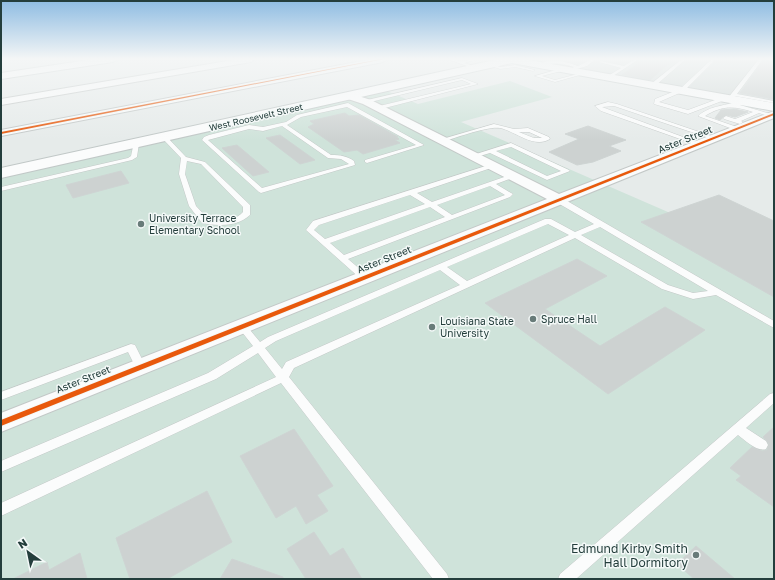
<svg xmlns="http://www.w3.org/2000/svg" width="775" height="580" font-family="'Golos Text',sans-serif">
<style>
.built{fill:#d4dcda}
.green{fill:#cfe3da}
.building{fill:#cdd2d1;stroke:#ced4d3}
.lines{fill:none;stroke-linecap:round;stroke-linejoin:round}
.lane-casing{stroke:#c3c8c7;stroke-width:1}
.street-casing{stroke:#c3c8c7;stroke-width:2}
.secondary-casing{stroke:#c1c8c7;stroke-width:2}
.lane{fill:#fbfcfc;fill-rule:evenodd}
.street{fill:#fbfcfc;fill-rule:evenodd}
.secondary{fill:#fbfcfc;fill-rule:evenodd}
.cycleway-casing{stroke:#f4f9f8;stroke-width:2}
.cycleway{fill:#e8590c;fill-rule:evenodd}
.poi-dot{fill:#687b79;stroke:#f4f9f8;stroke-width:1.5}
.labels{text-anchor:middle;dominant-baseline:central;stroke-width:3;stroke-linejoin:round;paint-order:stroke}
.far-street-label{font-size:9px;fill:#243e3c;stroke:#f4f9f8}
.street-label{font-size:10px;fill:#243e3c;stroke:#f4f9f8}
.poi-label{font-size:10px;fill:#243e3c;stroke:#f4f9f8;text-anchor:start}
.near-poi-label{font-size:12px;fill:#243e3c;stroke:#f4f9f8;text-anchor:end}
</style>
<rect width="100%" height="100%" fill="#e6ebea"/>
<path class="built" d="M534,59H774V103L529,60Z"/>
<path class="green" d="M510,81L552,97L461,122L774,258V579H1V173L382,89L418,104Z"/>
<path class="building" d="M644,59H674L650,80L622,75Z
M764,59H774V99L740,93Z
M734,109L748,112L735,117L726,115L720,120L715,118L721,110Z
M345,113L349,116L359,115L398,137H396L399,139L395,140L400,143L363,154L357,150L344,152L308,127L314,124L310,121Z
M588,126L626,140L609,146L621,151L593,162L577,165L549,152L579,139L565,134Z
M280,135L315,160L300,164L266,138Z
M237,145L269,172L253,176L222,148Z
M121,171L129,183L73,198L66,185Z
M719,195L774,221V297L641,222Z
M577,259L607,276L545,309L600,346L665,307L705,330L608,394L485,303Z
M774,427V507L736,480L741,476L730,468L752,447L762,451L767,450L769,444L763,437Z
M294,429L333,486L317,495L328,511L306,524L296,506L276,518L240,456Z
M207,491L232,542L167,579H130L116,538Z
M314,532L330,556L343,548L362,579H306L287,549Z
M696,546L735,579H694L677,564Z
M80,553L87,579H13L47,562L49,570Z
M232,559L283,577V579H220Z"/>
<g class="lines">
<g class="lane-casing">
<path id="lane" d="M448,59H453L459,61L479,59L464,63L477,67L475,69Z
M592,59H596L587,66L573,70L571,69L574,67C562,63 552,62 540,66L538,65C550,57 565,61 578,66Z
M635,59H639L610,78L608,76L621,68L599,62L601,61L624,66Z
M682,59H686L655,86H651V84Z
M712,59H716L684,91L659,102L688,110L723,97H727V99L688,114L654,104L655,99L680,89Z
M759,59H763L737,94L774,101V103L735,96L732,100H728V98Z
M490,63L500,67L515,65L535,70L533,71L515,67L500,69L488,65Z
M563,68L565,70L542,76L555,80L585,72L587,73L555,82L535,76Z
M462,78L478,84L377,110L374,108L375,107L471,84L462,80L366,103L363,101Z
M741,100L744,102L740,105L774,115L771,117L759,113L741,121L743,122L740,124L724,119L723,118L726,116L735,119L753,112C734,106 723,105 705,116L740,128L741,129L738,131L698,116C710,105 727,106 741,100Z
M608,102L617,104L717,138L712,139L614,106L602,107L702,144L697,145L601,111L595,106Z
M348,103L424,145L367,163L365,162V160L416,145L347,107L301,117L287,125L331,155C340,155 347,156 354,161L355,165L261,193L259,192L202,140L204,137L209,135L249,125L263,127L286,122L297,115ZM282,126L328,158L341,159L349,164L262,188L208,140L249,129L263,131Z
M494,124L514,129L528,128L549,137L550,139C534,149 515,131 500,128C488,126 455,138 442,142L439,140ZM519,132H529L542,138H534Z
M162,136H166L186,157L205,162L250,205V215C237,227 218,226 202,223L189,206L179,174L181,158L162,138ZM187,161L201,164L243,207V212C234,222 220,221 208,219L196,206L185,174Z
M134,142L139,143L137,157L132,160L1,191V187L128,158L131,156Z
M511,143L569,170L570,171L547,180L490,153L473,158L470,156ZM511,147L561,171L547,176L496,151Z
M492,164L494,165V167L417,193L432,202L513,174L515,175V177L496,184L511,193L513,194L510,197L348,259L368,276L369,278L368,280H362L306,230L313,221ZM490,186L505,195L452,215L437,205ZM410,195L425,204L325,239L314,230L319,225ZM430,207L445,217L344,255L330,243Z
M556,198H562L774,321V328L716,295L693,299L662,289L575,238L294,368L289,377L447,574L449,579H433L281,383L1,516V503L276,377L258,353L216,379L1,472V461L208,373L253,346L238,327L240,325H246L260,342L268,337L545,219H551L575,232L594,224L556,202ZM548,224L569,235L467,281L447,267ZM600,227L708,291L693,293L668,285L581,235ZM440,270L460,285L286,362L282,369L265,348L276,341Z
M131,344L135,345L146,367L145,370H137L128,352L1,400V392Z
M774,393V403L746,428L766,441L768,445L766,449C757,452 746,441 738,435L576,579H558L560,574L770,394Z"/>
</g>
<g class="street-casing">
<path id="street" d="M239,59H255L251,62L1,105V99Z
M372,59H387L383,62L1,136V130Z
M349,93L371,100L559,194L774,111V118L1,432V413L547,199L363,104L345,98L344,96L345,94Z"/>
</g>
<g class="secondary-casing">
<path id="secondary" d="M95,59H118L113,62L1,79V73Z
M499,59H523L774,103V111L512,63L1,178V168Z"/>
</g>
<use href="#lane" class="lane"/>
<use href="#street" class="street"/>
<use href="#secondary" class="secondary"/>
<g class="cycleway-casing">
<path id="cycleway" d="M381,59H384L1,134V132Z
M774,113V115L1,426V420Z"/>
</g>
<use href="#cycleway" class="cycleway"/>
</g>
<linearGradient id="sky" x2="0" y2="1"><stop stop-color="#8ebce2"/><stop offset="0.42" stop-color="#f4f6f6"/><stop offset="1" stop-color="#f4f6f6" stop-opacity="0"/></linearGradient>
<rect width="775" height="140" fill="url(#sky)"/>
<g class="poi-dot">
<circle cx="141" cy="224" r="4"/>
<circle cx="533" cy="319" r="4"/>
<circle cx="432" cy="327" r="4"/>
<circle cx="696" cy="555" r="4"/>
</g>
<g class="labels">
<g class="far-street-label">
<text transform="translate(256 117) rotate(-13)">West Roosevelt Street</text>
</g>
<g class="street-label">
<text transform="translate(685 139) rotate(-22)">Aster Street</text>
<text transform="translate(384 259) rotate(-22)">Aster Street</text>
<text transform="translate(83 379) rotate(-22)">Aster Street</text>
</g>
<g class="poi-label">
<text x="149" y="218">University Terrace<tspan x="149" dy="12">Elementary School</tspan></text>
<text x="541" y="319">Spruce Hall</text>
<text x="440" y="321">Louisiana State<tspan x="440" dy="12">University</tspan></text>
</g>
<g class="near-poi-label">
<text x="688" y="548">Edmund Kirby Smith<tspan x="688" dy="14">Hall Dormitory</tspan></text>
</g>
</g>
<rect width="775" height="580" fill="none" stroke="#243e3c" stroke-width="4"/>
<g transform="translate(28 552) rotate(327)" stroke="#f4f9f8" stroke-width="3" paint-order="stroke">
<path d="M0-3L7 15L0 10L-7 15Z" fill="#243e3c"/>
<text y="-6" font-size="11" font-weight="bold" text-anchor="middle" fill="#243e3c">N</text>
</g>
</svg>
